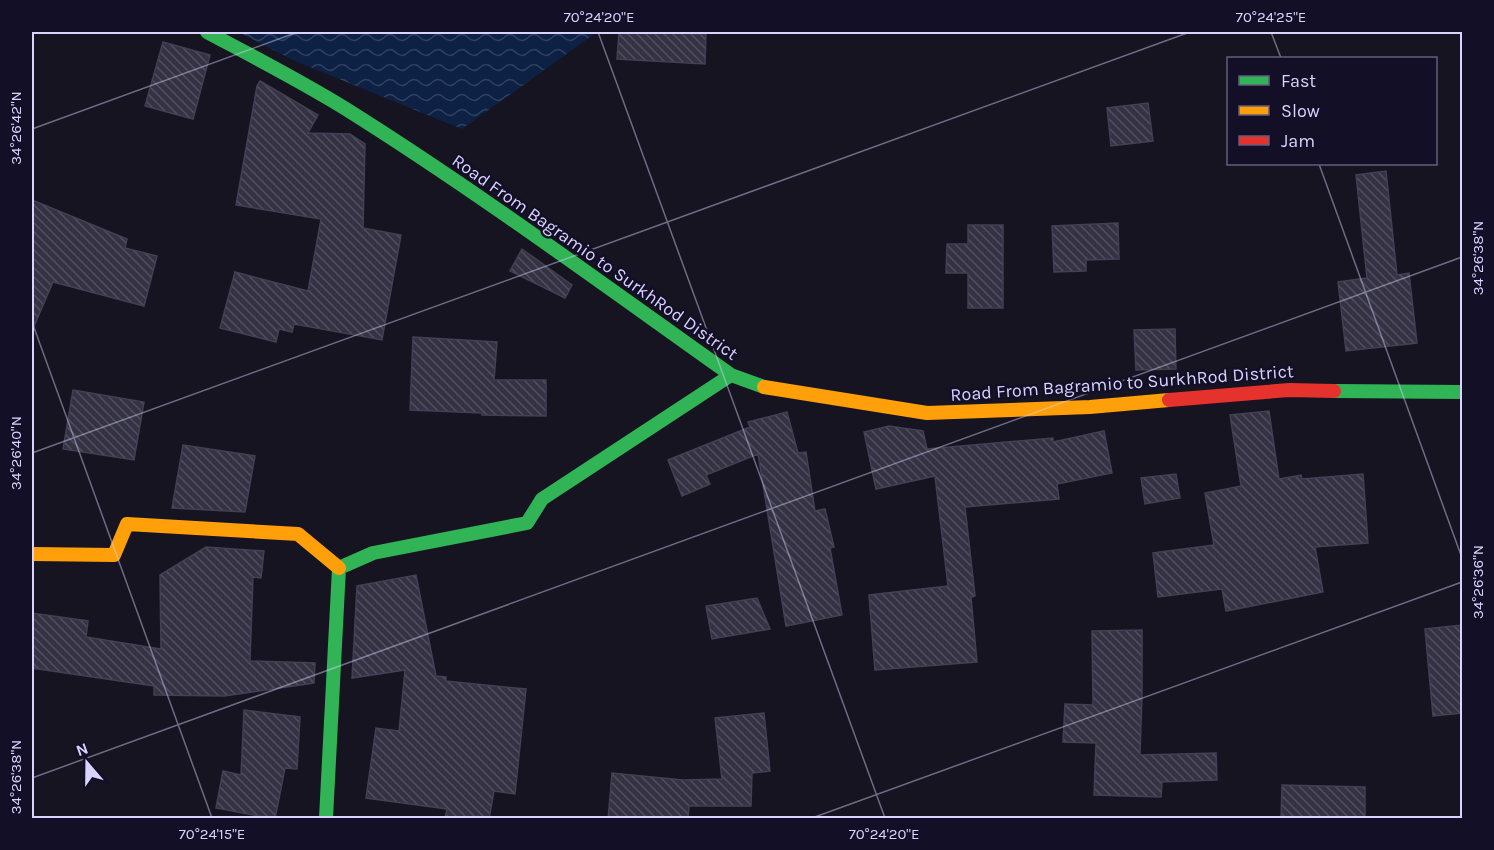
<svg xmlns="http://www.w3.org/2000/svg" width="1494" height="850" font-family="Karla,sans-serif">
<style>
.water{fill:url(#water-waves)}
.building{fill:url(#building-back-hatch);stroke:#433f54;stroke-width:1.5}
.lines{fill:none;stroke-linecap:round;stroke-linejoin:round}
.fast{stroke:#30b455;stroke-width:14}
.slow{stroke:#ff9f0a;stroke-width:14}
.jam{stroke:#e5322d;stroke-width:14}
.ticks{fill:none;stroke:#d9d4ff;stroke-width:1.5;stroke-opacity:0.45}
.labels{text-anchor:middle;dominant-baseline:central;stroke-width:5;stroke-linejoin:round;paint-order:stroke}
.street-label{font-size:18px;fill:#d9d4ff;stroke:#130f26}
.neatline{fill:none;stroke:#d9d4ff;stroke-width:2}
.ticks-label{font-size:15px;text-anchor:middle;fill:#d9d4ff}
</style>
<defs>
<pattern id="water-waves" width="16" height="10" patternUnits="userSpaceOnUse" patternTransform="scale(1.5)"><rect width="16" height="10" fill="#0d2144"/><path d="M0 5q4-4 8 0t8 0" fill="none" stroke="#304060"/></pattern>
<pattern id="building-back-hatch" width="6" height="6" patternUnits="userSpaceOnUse" patternTransform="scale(1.5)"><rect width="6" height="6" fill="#343243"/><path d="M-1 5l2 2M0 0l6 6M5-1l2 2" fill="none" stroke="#514f5f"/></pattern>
</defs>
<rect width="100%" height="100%" fill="#161421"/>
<path class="water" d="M238,32H597L462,129L295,61Z"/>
<path class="building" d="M619,32L706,34L705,64L617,59Z
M163,42L210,55L193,119L145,106Z
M260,81L318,115L308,133L350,134L365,144L363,228L401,235L382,340L294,324L292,332L279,329L276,342L220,328L235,272L308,291L321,219L236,205L257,86Z
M1148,103L1153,141L1111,146L1107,108Z
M1386,171L1397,275L1409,273L1417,343L1346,351L1338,282L1367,278L1356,175Z
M32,200L127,239L125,248L157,256L144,306L53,282L32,331Z
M1118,223L1119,259L1086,260V271L1054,272L1052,226Z
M968,225H1003V308H968V273H946L947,244H968Z
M522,249L572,285L565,298L510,271Z
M1175,329L1176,369L1136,370L1134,330Z
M413,337L497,342L494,380H546V416L482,415V413L410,410Z
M73,390L144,402L134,460L63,449Z
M1269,411L1279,479L1301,475L1302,479L1363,474L1368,543L1315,547L1323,592L1226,611L1222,589L1158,597L1153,553L1214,545L1205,493L1241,486L1230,415Z
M787,412L798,453L806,452L815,511L825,509L834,547L830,548L842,615L786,626L758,454L706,475L710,484L682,496L668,460L750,427L748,422Z
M889,426L923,431L927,449L1053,438V442L1104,431L1112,473L1057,484L1059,499L965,507L975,596L971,597L977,662L875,670L869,595L948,586L935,476L876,489L864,432Z
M183,445L255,456L245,512L172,508Z
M1176,474L1180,498L1145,504L1141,478Z
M206,547L264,551L261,578L253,577L250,661L315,663L314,683L224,696L154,695V686L32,668V613L88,621L86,637L161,649L160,575Z
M416,575L436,676L446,677V681L526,689L515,794L494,791L489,819H445L447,809L366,798L376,728L399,731L405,670L352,678L357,586Z
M757,598L770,629L712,639L706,606Z
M1462,625V713L1433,716L1425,629Z
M1142,630V694L1140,755L1216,753L1217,780L1162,782L1161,797L1094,795L1096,743L1063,742L1065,704L1093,705L1092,631Z
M244,710L300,717L297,769L285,768L275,819L216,808L223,771L241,775Z
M764,713L770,771L752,773L751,806H689L688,819H608L612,773L683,780L722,779L715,718Z
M1282,785L1365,787V819H1281Z"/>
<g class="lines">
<path class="fast" d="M207,32C254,57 301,81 346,109C478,192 604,285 731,375L764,387
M1334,391L1462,392
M326,818L339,568L373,553L527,523L542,499L731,375"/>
<path class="slow" d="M764,387L927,413L1090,407L1169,400
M32,554L114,555L127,524L298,534L339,568"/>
<path class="jam" d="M1169,400L1289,390L1334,391"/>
</g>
<path class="ticks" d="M598,32L885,818M1271,32L1281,58M32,129L298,32M1319,164L1462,558M32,322L212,818M32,453L1190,32M32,778L1462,257M812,818L1462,582"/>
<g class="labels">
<g class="street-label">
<text transform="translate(595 257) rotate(35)">Road From Bagramio to SurkhRod District</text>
<text transform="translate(1122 383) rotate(-4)">Road From Bagramio to SurkhRod District</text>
</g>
</g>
<rect width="1494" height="850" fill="none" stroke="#130f26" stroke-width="66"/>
<rect x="1227" y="57" width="210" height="108" fill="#130f26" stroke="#625e7d" stroke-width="1.5"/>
<rect x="1239" y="76" width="30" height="9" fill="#30b455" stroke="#625e7d" stroke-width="1.5"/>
<text x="1281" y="87" font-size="18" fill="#d9d4ff">Fast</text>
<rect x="1239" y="106" width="30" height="9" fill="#ff9f0a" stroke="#625e7d" stroke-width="1.5"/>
<text x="1281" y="117" font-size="18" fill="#d9d4ff">Slow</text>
<rect x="1239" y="136" width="30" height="9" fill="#e5322d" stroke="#625e7d" stroke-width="1.5"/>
<text x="1281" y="147" font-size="18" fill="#d9d4ff">Jam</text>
<g transform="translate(87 763) rotate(340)" stroke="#130f26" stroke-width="4.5" paint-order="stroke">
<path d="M0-4.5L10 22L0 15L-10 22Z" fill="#d9d4ff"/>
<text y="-9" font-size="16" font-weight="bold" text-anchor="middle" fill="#d9d4ff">N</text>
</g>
<rect x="33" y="33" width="1428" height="784" class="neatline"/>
<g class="ticks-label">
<text x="599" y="22">70°24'20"E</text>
<text x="1271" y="22">70°24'25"E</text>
<text transform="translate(16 128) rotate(-90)" y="5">34°26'42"N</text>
<text transform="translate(1478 258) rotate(-90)" y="5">34°26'38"N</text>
<text transform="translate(16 453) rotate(-90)" y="5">34°26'40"N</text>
<text transform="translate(1478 582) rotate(-90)" y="5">34°26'36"N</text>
<text transform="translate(16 777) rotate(-90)" y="5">34°26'38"N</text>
<text x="212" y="839">70°24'15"E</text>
<text x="884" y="839">70°24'20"E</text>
</g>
</svg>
